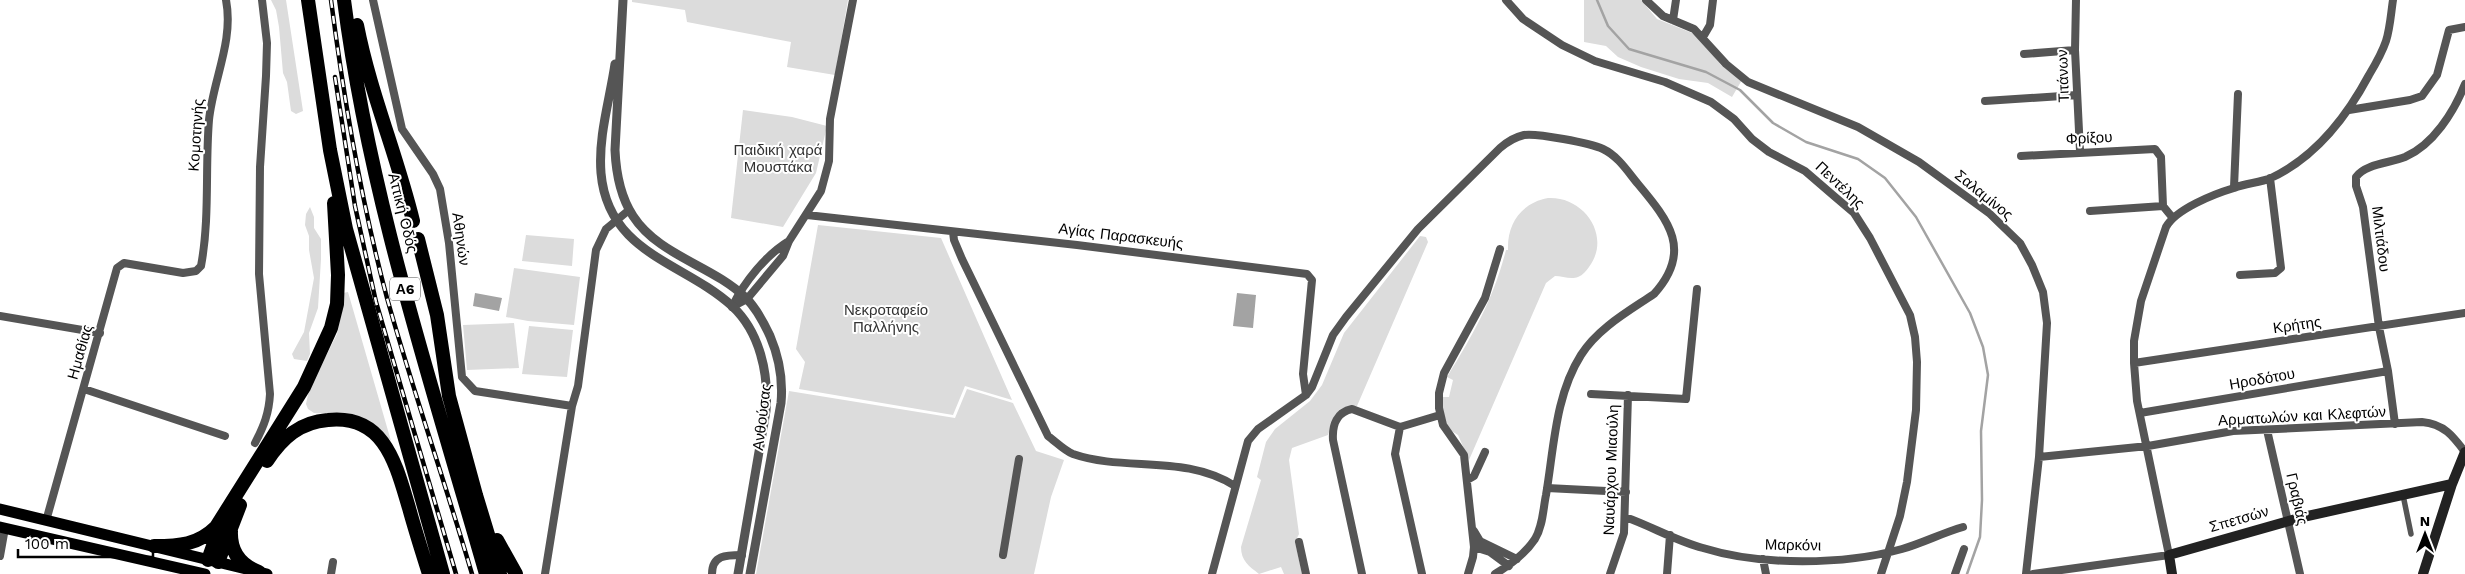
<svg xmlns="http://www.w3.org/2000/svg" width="2465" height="574" font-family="'Work Sans',sans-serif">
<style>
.green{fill:#dcdcdc}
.water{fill:#a3a3a3}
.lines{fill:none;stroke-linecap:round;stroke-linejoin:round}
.stream{stroke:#a3a3a3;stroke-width:2.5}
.pedestrian{stroke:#555;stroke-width:5.5}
.minor{stroke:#555;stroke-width:8}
.tertiary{stroke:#555;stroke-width:9}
.secondary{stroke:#222;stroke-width:10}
.primary{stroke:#000;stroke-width:11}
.motorway{stroke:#000;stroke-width:14}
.rail-casing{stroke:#000;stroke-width:4.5}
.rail{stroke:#fff;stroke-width:2.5;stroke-dasharray:8;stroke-linecap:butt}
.labels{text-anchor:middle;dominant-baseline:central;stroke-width:4;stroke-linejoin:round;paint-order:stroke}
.shield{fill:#fff;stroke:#4c4c4c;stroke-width:1}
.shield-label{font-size:14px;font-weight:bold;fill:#000}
.street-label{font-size:15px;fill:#000;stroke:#fff}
.park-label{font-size:15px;fill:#333;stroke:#fff}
</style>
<rect width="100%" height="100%" fill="#fff"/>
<path class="green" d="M271,0H286L303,111L296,114L291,111L287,82L283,73L279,27L276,10Z
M632,0H848L835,75L787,67L791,42L687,22L685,10L632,2Z
M1584,0H1641L1657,19L1692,33L1702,41L1721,65L1742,80L1732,97L1708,83L1679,79L1641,67L1618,57L1606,46L1584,42Z
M743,110L792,117L827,126L816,173L783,227L731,218Z
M1548,198C1584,196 1612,236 1589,267C1586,271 1583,275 1578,277C1571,280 1562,276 1555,276L1546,283L1469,460L1458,435L1447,428L1444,418L1442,397H1449L1453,380L1447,377C1474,333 1493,300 1506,250H1508C1507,224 1521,203 1548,198Z
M310,207L314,217V228L321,239V259L318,308L309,333L310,354L307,361L294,359L292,354L304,332L314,278L309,250V236L305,225L306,214Z
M818,225L941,238L1012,400L965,386L953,415L799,389L805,362L796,349Z
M526,235L574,239L572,266L522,261Z
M1420,236L1426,237L1428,242L1357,406L1340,409L1334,417L1328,435L1292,448L1289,460L1299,534L1295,542L1302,574H1284L1281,567L1259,574C1249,566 1241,561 1241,547L1261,480L1257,477L1266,442L1275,429L1310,401L1322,385L1344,333Z
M514,268L580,277L574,325L528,321L506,317Z
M348,292L391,441L380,429L352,415L314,413L308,409L306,404L309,390L337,334L342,312L343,293Z
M514,323L519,368L467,370L463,325Z
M529,326L573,330L567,377L522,374Z
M967,389L1013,403L1036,451L1064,460L1051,497L1034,574H756L789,391L955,418Z"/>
<path class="water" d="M475,293L502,298L499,311L473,306Z
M1237,293L1256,295L1253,328L1233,326Z"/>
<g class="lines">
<path class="stream" d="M1597,0L1608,26L1629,49L1706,72L1740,90L1773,123L1806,142L1858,159L1885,178L1916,217L1970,313L1983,347L1988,375L1981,431L1982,500L1980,537L1967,574"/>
<path class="pedestrian" d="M2403,495L2411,534"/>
<path class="minor" d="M373,0L402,129L433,174L440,189L449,243L462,377L475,391L572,406
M1506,0L1523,19L1562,45L1595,61L1665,82L1711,102L1734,119L1752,139L1769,152L1805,171L1834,196L1854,213L1870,238L1910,315L1915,337L1917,362L1916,410L1907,482L1900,516L1881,574
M1646,0L1663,16L1694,29L1726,64L1748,82L1858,127L1919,162L1989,213L2020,243L2032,265L2043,292L2047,323L2039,457L2026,574
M2076,0L2075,50L2080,151
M1673,20L1676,0
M1703,37L1710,25L1713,0
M2024,54L2075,50
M1985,101L2077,95
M2349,110L2410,100L2422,96L2437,75L2449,30L2465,27
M2021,156L2155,149L2161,157L2163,206L2172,217
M2234,187L2238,94
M2090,211L2163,206
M807,215L1077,245L1307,274L1312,280L1303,374L1306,395
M953,232L954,240L962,259L1048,436C1056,442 1065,451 1073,454C1125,472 1185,454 1235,486
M2240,275L2275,273L2281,268L2270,178
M732,307L747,299L783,256L789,241L821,191L829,161L830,119L853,0
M732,307C744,282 766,255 789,241
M0,316L100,333
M2134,363L2465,313
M84,389L225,436
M1591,394L1686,399L1697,289
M2140,413L2388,371
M2395,424L2388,371L2379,327L2363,207L2356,186V177C2365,164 2390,163 2405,157C2433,145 2454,112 2465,84
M1400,427L1395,454L1422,574
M2267,430L2300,574
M255,443C264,426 269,413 270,394L259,274L260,167L266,76L267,43L262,0
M2039,457L2148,446L2233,431L2422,422C2444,424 2453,436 2465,452
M1467,480L1474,476L1485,452
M1547,488L1626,492
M1625,517C1651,526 1676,541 1703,548C1761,566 1844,565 1902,549C1923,543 1942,533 1963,527
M46,521L117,268L124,263L183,273L196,271L201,266C210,218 205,168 209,120C213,80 234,41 226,0
M1474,531L1480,541L1517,559
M1299,542L1306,574
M1474,547L1490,552L1509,566
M1003,555L1019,459
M0,556L5,528
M1763,559L1766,574
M331,574L333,562
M545,574L572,406L578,386L596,250L606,229L629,210
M712,574C712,555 726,555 742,555
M1212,574L1248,441L1258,429L1306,395L1312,387L1333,335L1346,317L1418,229L1500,148C1507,142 1515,137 1524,135C1537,133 1590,143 1603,149C1618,156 1628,172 1638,184C1669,221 1693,251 1654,294C1629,311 1598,328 1581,355C1555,396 1554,448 1546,495C1543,509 1543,526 1535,539C1525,554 1510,565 1495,574
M1362,574L1333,440C1332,425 1337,412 1352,409L1400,427L1440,415
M1468,574L1473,557L1474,547L1464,455L1443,425L1439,408V393L1444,373L1485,298L1500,249
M1610,574L1624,533L1628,395
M1667,574L1670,535
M1955,574L1964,549
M2033,574L2169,555L2137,401L2134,363V341L2141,301L2166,227C2176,209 2214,194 2234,188C2246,183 2259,183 2271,178C2316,157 2346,118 2369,75C2375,65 2382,53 2386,41C2390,29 2391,13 2393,0"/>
<path class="tertiary" d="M623,0L615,150C616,173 620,196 633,216C659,256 712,265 746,298C756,308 764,323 770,336C779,357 783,381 781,403L750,574
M615,64C610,99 598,136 601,173C608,254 684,262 732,306C760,332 769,374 766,411L738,574"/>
<path class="secondary" d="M2172,574L2169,555L2303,517L2452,484
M2423,574L2452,484L2465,452"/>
<path class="primary" d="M0,509L267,574
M0,527L205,574"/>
<path class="motorway" d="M308,0L330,150L346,229L443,574
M344,0C369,196 432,385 486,574
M357,25C370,92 397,155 413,221
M418,239L437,315L449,396L476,495L500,574
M267,461C282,438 300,422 328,420C385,414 396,465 409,508C415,530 422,552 429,574
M231,531C230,552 240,565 259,572
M497,540L516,574
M154,546C179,546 198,545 216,527L304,387L331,328L337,304L338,275L334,203
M208,560L219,529
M218,562L240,505"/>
<g class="rail-casing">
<path id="rail" d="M331,0C344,100 361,201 387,298C413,391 445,482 472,574
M335,77L355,206L376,302L456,574"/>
</g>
<use href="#rail" class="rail"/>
</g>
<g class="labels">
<rect class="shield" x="390" y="277.5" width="30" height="23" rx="4"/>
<g class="shield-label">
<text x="405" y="289">Α6</text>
</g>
<g class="street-label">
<text transform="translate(2063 76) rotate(-92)">Τιτάνων</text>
<text transform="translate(196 135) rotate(-86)">Κομοτηνής</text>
<text transform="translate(2089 138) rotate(-3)">Φρίξου</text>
<text transform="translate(1840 185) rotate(43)">Πεντέλης</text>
<text transform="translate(1984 195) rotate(39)">Σαλαμίνος</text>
<text transform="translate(403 213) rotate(76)">Αττική Οδός</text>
<text transform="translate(1121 236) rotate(7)">Αγίας Παρασκευής</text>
<text transform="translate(461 239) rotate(82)">Αθηνών</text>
<text transform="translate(2381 239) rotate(83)">Μιλτιάδου</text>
<text transform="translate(2297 325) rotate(-8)">Κρήτης</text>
<text transform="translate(80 352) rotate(-74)">Ημαθίας</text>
<text transform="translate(2262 379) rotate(-10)">Ηροδότου</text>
<text transform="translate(2302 416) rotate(-3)">Αρματωλών και Κλεφτών</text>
<text transform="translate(762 417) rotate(-83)">Ανθούσας</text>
<text transform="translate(1611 470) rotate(-88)">Ναυάρχου Μιαούλη</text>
<text transform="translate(2297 499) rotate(77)">Γραβιάς</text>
<text transform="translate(2239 519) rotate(-16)">Σπετσών</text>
<text transform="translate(1793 545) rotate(1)">Μαρκόνι</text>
</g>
<g class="park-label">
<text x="778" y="150">Παιδική χαρά<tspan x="778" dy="17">Μουστάκα</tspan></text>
<text x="886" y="310">Νεκροταφείο<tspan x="886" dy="17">Παλλήνης</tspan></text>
</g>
</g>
<g transform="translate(2425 534)" stroke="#ffffff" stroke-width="4" paint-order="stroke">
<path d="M0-4L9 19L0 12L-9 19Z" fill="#000000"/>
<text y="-8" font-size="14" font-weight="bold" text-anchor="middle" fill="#000000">N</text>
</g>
<path d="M18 549v8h135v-8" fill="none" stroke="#000000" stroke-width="2.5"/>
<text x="25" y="549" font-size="15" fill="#000000" stroke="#ffffff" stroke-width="4" paint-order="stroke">100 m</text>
</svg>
